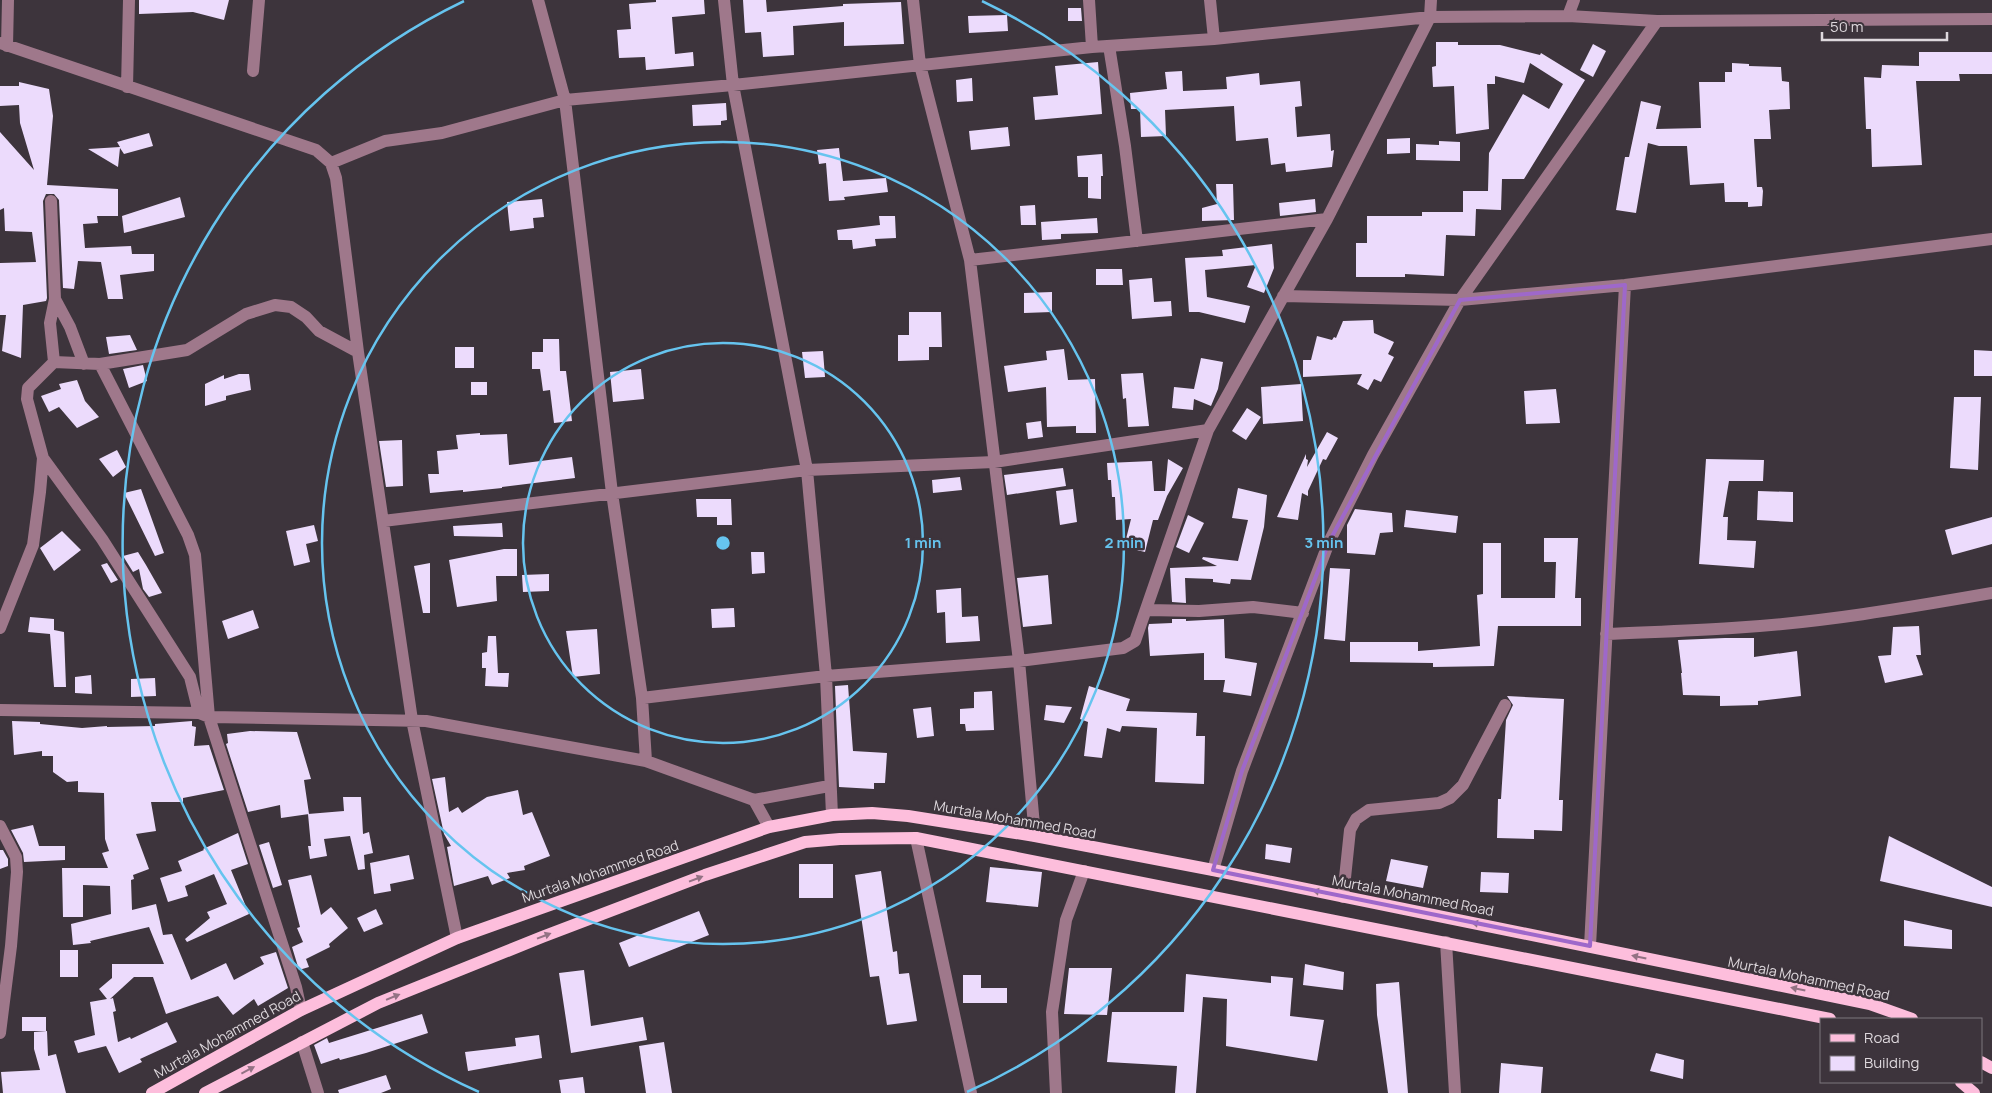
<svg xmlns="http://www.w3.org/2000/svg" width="1992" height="1093" font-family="Manrope,sans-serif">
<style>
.building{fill:#ecdbfc}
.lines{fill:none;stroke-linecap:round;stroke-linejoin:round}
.minor{stroke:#9f788b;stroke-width:12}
.major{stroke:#fdbedc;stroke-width:12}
.oneway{fill:#937284}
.marked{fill:none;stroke:#9e68ca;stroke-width:4;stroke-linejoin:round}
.ring{fill:none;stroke:#66c4ef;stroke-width:2.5}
.labels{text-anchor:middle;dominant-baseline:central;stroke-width:5;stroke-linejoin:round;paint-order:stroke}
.street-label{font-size:14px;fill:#ded8dd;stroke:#3d343c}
.centre{fill:#66c4ef;stroke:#3d343c;stroke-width:2.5}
.ring-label{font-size:15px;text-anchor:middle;font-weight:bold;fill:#66c4ef;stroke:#3d343c;stroke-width:5;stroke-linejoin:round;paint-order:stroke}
</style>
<rect width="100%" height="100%" fill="#3d343c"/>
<path class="building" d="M139,0H229L224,20L193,12L139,14Z
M656,0H704L705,14L672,17L675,54L693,52L694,66L646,70L645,57L619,58L617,30L631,29L629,4L656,2Z
M743,0H766L767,12L843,6V4L901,2L904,44L844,46V22L793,26L794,55L763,57L761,32L745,33Z
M1068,8H1081L1082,21H1068Z
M1007,15L1008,31L969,33L968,16Z
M1436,42H1458V45H1500L1540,55L1541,53L1585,80L1524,179H1502L1501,210L1476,209L1475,236L1446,235L1444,276L1405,274V277H1356V243H1367V216H1422V212H1463V191H1488L1489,153L1523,94L1549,109L1563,84L1530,63L1524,83L1495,76V84H1487L1489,129L1456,134L1454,86L1433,87L1432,67L1436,66Z
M1593,44L1606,51L1593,77L1580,70Z
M1919,52H1992V74H1959L1960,81H1916L1922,165L1872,167L1871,129H1866L1864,77L1881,78L1882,65L1919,66Z
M1098,62L1102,114L1035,120L1033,97L1058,95L1055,66Z
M1732,63L1749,64V66L1781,67L1782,81L1789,82L1790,109L1769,110L1771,139H1754L1757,187H1762L1763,191L1762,206L1748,207V202H1725L1724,183L1690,185L1687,146H1659L1648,143L1636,213L1616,210L1625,157H1629L1641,101L1661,106L1656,129L1701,128L1699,82H1725V72H1732Z
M1182,71L1183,91L1227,89L1226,77L1259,73L1260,85L1300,81L1302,106L1295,107L1297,137L1330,134L1331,151L1334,150L1332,167L1286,172L1285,163L1271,165L1268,138L1236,141L1234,106L1165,110L1166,136L1141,137L1140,109H1131L1130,93L1167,89L1165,72Z
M972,78L973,101L957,102L956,80Z
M19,82L49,89L53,116L47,185L118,189V216H97L98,223L83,224L85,248L131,246L132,254H154V271L120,275L123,299H108L101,262L78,261L74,289L63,288L59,200L54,194H46L43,201L47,298L46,301L23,305L21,358L2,351L6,315H0V263L36,262L32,232L5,231L4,208L0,210V132L34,170L20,123L19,105L0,106V86H19Z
M726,103L727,120L721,121V125L693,126L692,105Z
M1008,127L1010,146L971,150L969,131Z
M149,133L153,146L124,154L120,148L118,167L88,149L120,147L117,142Z
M1410,138V153L1387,154V139Z
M1439,141L1460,142V161L1416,160V144L1439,145Z
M839,148L843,181L886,178L888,192L844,197L845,200L829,201L826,163L819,164L817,150Z
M1102,154L1103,176H1101V199L1088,198V177H1078L1077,156Z
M1216,184H1233L1234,220L1202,221V208L1217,204Z
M180,197L185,217L124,233L122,216Z
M542,199L544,217L533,218L534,228L510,231L507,202Z
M1315,199L1316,212L1280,216L1279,203Z
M1035,205L1036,225H1021L1020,206Z
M879,216H895L896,238L875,239L876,246L853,249L852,240H838L837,230L880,225Z
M1097,218L1098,233L1061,234V239L1042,240L1041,222Z
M1272,244L1274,268L1264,293L1247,287L1256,265L1205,270L1207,297L1250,306L1245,323L1199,312H1189L1185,258L1223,256L1222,250Z
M1096,269H1122L1123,285H1096Z
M1152,278L1154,302L1171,301L1172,316L1132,319L1129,280Z
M1052,292V312L1024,313V293Z
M909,312H941L942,347H929V360L898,361V335H909Z
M1373,320L1374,333L1394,342L1388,354L1394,357L1381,382L1374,379L1368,390L1357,384L1362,374L1303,377V360H1311L1317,336L1332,340L1334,337L1336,338L1343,321Z
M130,335L137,350L109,354L106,337Z
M543,339H559L560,371H566L572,421L554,423L550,390L543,391L540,369H532V352H543Z
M455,347H474V368H455Z
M1064,349L1068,380L1095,379L1096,433H1076V426L1047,427L1046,387L1008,392L1004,366L1047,360L1046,351Z
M1974,350L1992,351V376H1974Z
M823,351L825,377L805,378L802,352Z
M1201,358L1223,362L1218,389L1211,406L1194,399L1193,410L1172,408L1174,387L1194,389Z
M143,365L147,381L129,388L123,369Z
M641,369L644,399L613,402L610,372Z
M1143,373L1149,426L1128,427L1126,398L1123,399L1121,374Z
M239,374H249L251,390L226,396V400L205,406V384L224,375V379Z
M77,380L85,401L99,417L77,428L59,407L49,412L41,396L61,389L59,384Z
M471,382H487V395H471Z
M1301,384L1303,421L1263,424L1261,387Z
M1556,389L1560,423L1526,424L1524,391Z
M1954,397H1981L1978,470L1950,468Z
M1247,408L1261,417L1246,440L1232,431Z
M1041,421L1043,437L1028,439L1026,423Z
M1327,432L1338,438L1326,460L1323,459L1308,491V496L1302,493L1298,520L1277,517L1306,454V459L1308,460L1307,467Z
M480,433V435L507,434L509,465L572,457L575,478L502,487V488L463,492V490L430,493L428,474H439L437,451L458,449L456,435Z
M402,440L403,486L386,487L379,441Z
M117,450L126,467L113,477L99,459Z
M1168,459L1183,468L1167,496L1158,520H1153L1145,552L1124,547L1131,519L1116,520L1115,497H1112L1111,480H1108L1107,463L1152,461L1154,491H1165Z
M1706,459L1764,460L1763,481H1729L1723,517H1728L1727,540L1756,541L1754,568L1699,564Z
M1063,468L1066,486L1007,495L1004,475Z
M960,477L962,490L933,493L932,480Z
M1238,488L1267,495L1264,527L1251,580L1231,579L1230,584L1213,582V579L1185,578L1186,603L1172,602L1170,568L1217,566L1202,559L1203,557L1238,561L1248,520L1232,518Z
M141,489L164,553L155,556L124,493Z
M1073,489L1077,522L1060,525L1056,491Z
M1758,491L1793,492V522L1757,520Z
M696,499H731L732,525H717V517H697Z
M1355,509L1392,513L1393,532L1380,533L1375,555L1347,553V525Z
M1406,510L1458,516L1456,533L1404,527Z
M1188,515L1204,523L1189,553L1176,547Z
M1992,517V544L1952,555L1945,530Z
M502,523L503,537L454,536L453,526Z
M314,525L318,541L306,544L310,562L294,566L286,531Z
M62,531L81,550L54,571L40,548Z
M1544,538H1578L1575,598H1581V626H1498L1494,666L1433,667V663L1350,662V642H1418V651L1480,646L1477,595L1483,594V543H1501V598H1555L1556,562H1544Z
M504,549H517V576H496L497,601L457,607L449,560Z
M138,552L146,565L162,593L149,597L143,589L139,569L133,572L123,556Z
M751,552H764L765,573L752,574Z
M107,563L118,580L111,583L101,565Z
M430,563V613H423L414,566Z
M1330,568L1350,569L1345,641L1324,639Z
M549,574V591L523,592L522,575Z
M1048,575L1052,624L1023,627L1017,578Z
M961,588L962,617L978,616L980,641L946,643L945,612L937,613L936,590Z
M734,608L735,627L712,628L711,609Z
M253,610L259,628L228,639L222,621Z
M30,617L54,619V630L64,632L66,687H54L50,634L28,632Z
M1172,619H1186V621L1224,619L1225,658L1257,663L1251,696L1223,692L1225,680H1204V653L1150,656L1148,628L1149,624L1172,623Z
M1919,626L1921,655H1916L1923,675L1885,683L1878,656L1891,655L1893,627Z
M597,629L600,674L573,677L566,631Z
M488,636H496L498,673H509L508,687L485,686L486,668H482V653L487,652Z
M1725,638H1754V657L1797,651L1801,696L1758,701V705L1720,706V696L1683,695L1681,673H1682L1678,640Z
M91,675L92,694L75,693V677Z
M155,678L156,696L131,697V679Z
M848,685L853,751L887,753L885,783H874V789L839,787L835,686Z
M1089,686L1130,699L1126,711L1197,713L1196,736H1205L1204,784L1155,782L1157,728L1122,726L1120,732L1107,728L1102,758L1084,756L1088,722L1080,719Z
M992,691L994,730L966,731L965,724H960V709L974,708V692Z
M1507,696L1564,699L1559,800H1563L1562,831L1534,830V839L1497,838L1498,799H1501L1506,720L1513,705Z
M1046,705L1072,707L1064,723L1044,720Z
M931,707L934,736L917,738L913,709Z
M12,721L40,722V724L82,728L107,726V727L155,726V724L192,721V726L196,727L194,746L209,745L224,790L183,798V802H151L156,831L136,834L149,869L133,875L134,879L131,880L132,910L156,904L163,935L172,934L191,980L226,963L234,980L264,964L260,957L276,952L288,988L258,1006L254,999L233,1015L218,996L166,1014L153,977H134L110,999L113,998L116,1011L113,1012L118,1042L130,1037L131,1039L167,1022L177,1042L140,1059L142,1062L119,1073L106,1046L78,1053L74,1041L95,1035L90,1002L107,999L99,989L112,978V964H164L149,927L90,941L91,943L73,945L71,924L111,914L110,886L83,885V917H63L62,868H108L102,853L109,851L105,839L104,793L78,792V781L67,782L53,772V756H42V751L14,755Z
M250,731L297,732L311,779L304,780L309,814L281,818L280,805L248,812L226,744L228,743L227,734Z
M445,777L449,812L458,807L462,813L487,797L518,790L523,815L532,812L550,856L524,866L525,870L507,873L510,878L492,885L488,876L454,886L447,847L451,846L444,834L432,779Z
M343,797H361L363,834L369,832L373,853L364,855L365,869L358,870L350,836L324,839L327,856L310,859L308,846H311L308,814L344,811Z
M33,825L39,846H65V860L24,862L23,853L11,830Z
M238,833L248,864L231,870L249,914L187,942L185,939L210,918L207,912L227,904L214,874L185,886L188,896L168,902L160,878L182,871L178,861L204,850L203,849Z
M1889,836L1992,887V907L1880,881Z
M269,842L282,885L273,888L259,845Z
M1266,844L1292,848L1290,863L1265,859Z
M0,850H3L8,859V866L0,869Z
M409,855L414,879L390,884L391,891L374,894L370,863Z
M1391,859L1428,866L1423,888L1386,881Z
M799,864H833V898H799Z
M990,867L1042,872L1038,907L986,902Z
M881,871L893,952L897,951L899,974L909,973L917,1021L887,1025L879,976L870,977L855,875Z
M1481,872L1509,873L1508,893L1480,892Z
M311,875L321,915L331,907L348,928L329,944L330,947L306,959L309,967L299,970L292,947L303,942L297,928L300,927L288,880Z
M376,909L383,924L364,932L357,918Z
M699,911L709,935L629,967L619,943Z
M1904,920L1952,930V949L1904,946Z
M60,950H78V977H60Z
M1305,964L1344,972L1343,990L1303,985Z
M1069,968H1112L1107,1015L1064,1014Z
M584,970L591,1026L643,1017L647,1040L571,1053L559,973Z
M1186,974L1271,983V976L1293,978L1290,1016L1324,1020L1317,1061L1226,1046L1227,999L1203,997L1196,1093H1175L1177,1066L1107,1062L1112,1012H1184Z
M963,975H981V988H1007V1003H963Z
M1399,982L1408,1093H1388L1377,1015L1376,984Z
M422,1014L428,1033L366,1053L340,1060L339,1058L321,1064L314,1045L327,1038L329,1043Z
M22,1017H46V1031H22Z
M47,1031L48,1056L56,1054L66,1093H3L1,1072L40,1070L34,1049V1032Z
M539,1035L542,1058L468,1071L465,1052L516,1046L515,1038Z
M664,1042L672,1093H646L639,1046Z
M1656,1053L1684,1060L1683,1079L1650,1071Z
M1501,1063L1543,1067L1541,1093H1499Z
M386,1075L391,1089L381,1093H339L338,1090Z
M583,1077L585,1093H561L559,1080Z"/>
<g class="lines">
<path class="minor" d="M538,0L565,100L612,493L642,698L646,761
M724,0L733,85L807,470L826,676L832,815
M913,0L920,65L970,260L1019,661L1035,836
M1089,0L1092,47
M1210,0L1214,39
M1568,16L1574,0
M0,43L316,150L331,163L336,178L358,352L412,720L457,938
M7,46L8,0
M1109,46L1125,146L1137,241
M253,71L259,0
M127,87L129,0
M331,163L385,141L442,133L565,100L733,85L1092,47L1214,39L1430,17L1568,16L1657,21L1992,19
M51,201L55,299L50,323L54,362
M970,260L1327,219
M1283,296L1460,300L1625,285L1992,239
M55,299L70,327L84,364
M100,364L188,535L195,555L209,717L296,987L301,1010
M43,458L102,539L190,677L199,713
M383,521L807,470L994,462L1208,430
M1147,610L1199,611L1253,607L1303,613
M0,628L33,545L40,492L43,458L27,399L28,388L54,362L100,364L187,350L246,314L275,305L291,307L306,317L319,331L358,352
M1606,634C1648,632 1690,631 1732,628C1819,623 1906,608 1992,593
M642,698L826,676L1019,661L1123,648L1135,641L1208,430L1327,219L1430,17L1431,0
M0,710L199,713L209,717L426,721L646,761L754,800L769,827
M754,800L829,786
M0,826L16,857L17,872L11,946L0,1033
M916,838L971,1093
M1213,870L1242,771L1329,542L1373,455L1460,300L1657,21
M1343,897L1350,830L1356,819L1369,810L1439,803L1450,798L1463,785L1505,705
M1446,942L1455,1093
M1590,946L1625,285
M302,1042L318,1093
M1056,1093L1052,1012L1066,920L1084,871"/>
<path class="major" d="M1981,1062L1992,1068
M1961,1082L1974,1093
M152,1093L301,1010L457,938L769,827L832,815L872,813L908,816L1035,836L1213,870L1870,1004L1912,1019
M205,1093L378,1003L542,937L705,875L805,842L840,839L916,838L1830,1019"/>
</g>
<defs><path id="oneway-solid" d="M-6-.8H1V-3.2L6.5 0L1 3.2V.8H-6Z" transform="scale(1.25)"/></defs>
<g class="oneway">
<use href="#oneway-solid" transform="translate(696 879) rotate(-21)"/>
<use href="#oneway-solid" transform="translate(1320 892) rotate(-168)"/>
<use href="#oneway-solid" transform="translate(1479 924) rotate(-169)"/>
<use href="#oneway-solid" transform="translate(544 936) rotate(-21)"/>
<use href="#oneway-solid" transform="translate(1639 957) rotate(-168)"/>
<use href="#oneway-solid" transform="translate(1798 989) rotate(-168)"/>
<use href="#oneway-solid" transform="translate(393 997) rotate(-22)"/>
<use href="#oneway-solid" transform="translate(248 1070) rotate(-28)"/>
</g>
<path class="marked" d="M1625,285L1590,946L1213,870L1242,771L1329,542L1460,300Z"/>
<g class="ring">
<circle cx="723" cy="543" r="200"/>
<circle cx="723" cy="543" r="401"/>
<path d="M479 1092A601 601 0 0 1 464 1M982 1A601 601 0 0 1 967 1092"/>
</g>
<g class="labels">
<g class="street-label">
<text transform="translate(1015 819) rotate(10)">Murtala Mohammed Road</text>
<text transform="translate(600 871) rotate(-19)">Murtala Mohammed Road</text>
<text transform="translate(1413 895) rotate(11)">Murtala Mohammed Road</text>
<text transform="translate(1809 978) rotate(12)">Murtala Mohammed Road</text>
<text transform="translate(227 1034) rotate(-29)">Murtala Mohammed Road</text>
</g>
</g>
<circle cx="723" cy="543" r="8" class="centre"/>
<g class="ring-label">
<text x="923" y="548">1 min</text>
<text x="1124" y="548">2 min</text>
<text x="1324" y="548">3 min</text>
</g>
<rect x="1820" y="1018" width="162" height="65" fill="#3d343c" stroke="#7d767c"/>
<rect x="1830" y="1034" width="25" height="8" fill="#fdbedc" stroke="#7d767c"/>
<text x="1864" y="1043" font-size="15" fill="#ded8dd">Road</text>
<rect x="1830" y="1056" width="25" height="15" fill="#ecdbfc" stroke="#7d767c"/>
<text x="1864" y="1068" font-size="15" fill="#ded8dd">Building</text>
<path d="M1822 32v8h125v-8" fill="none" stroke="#ded8dd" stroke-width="2.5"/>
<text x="1830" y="32" font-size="15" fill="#ded8dd" stroke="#3d343c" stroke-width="4" paint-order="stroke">50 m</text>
</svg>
